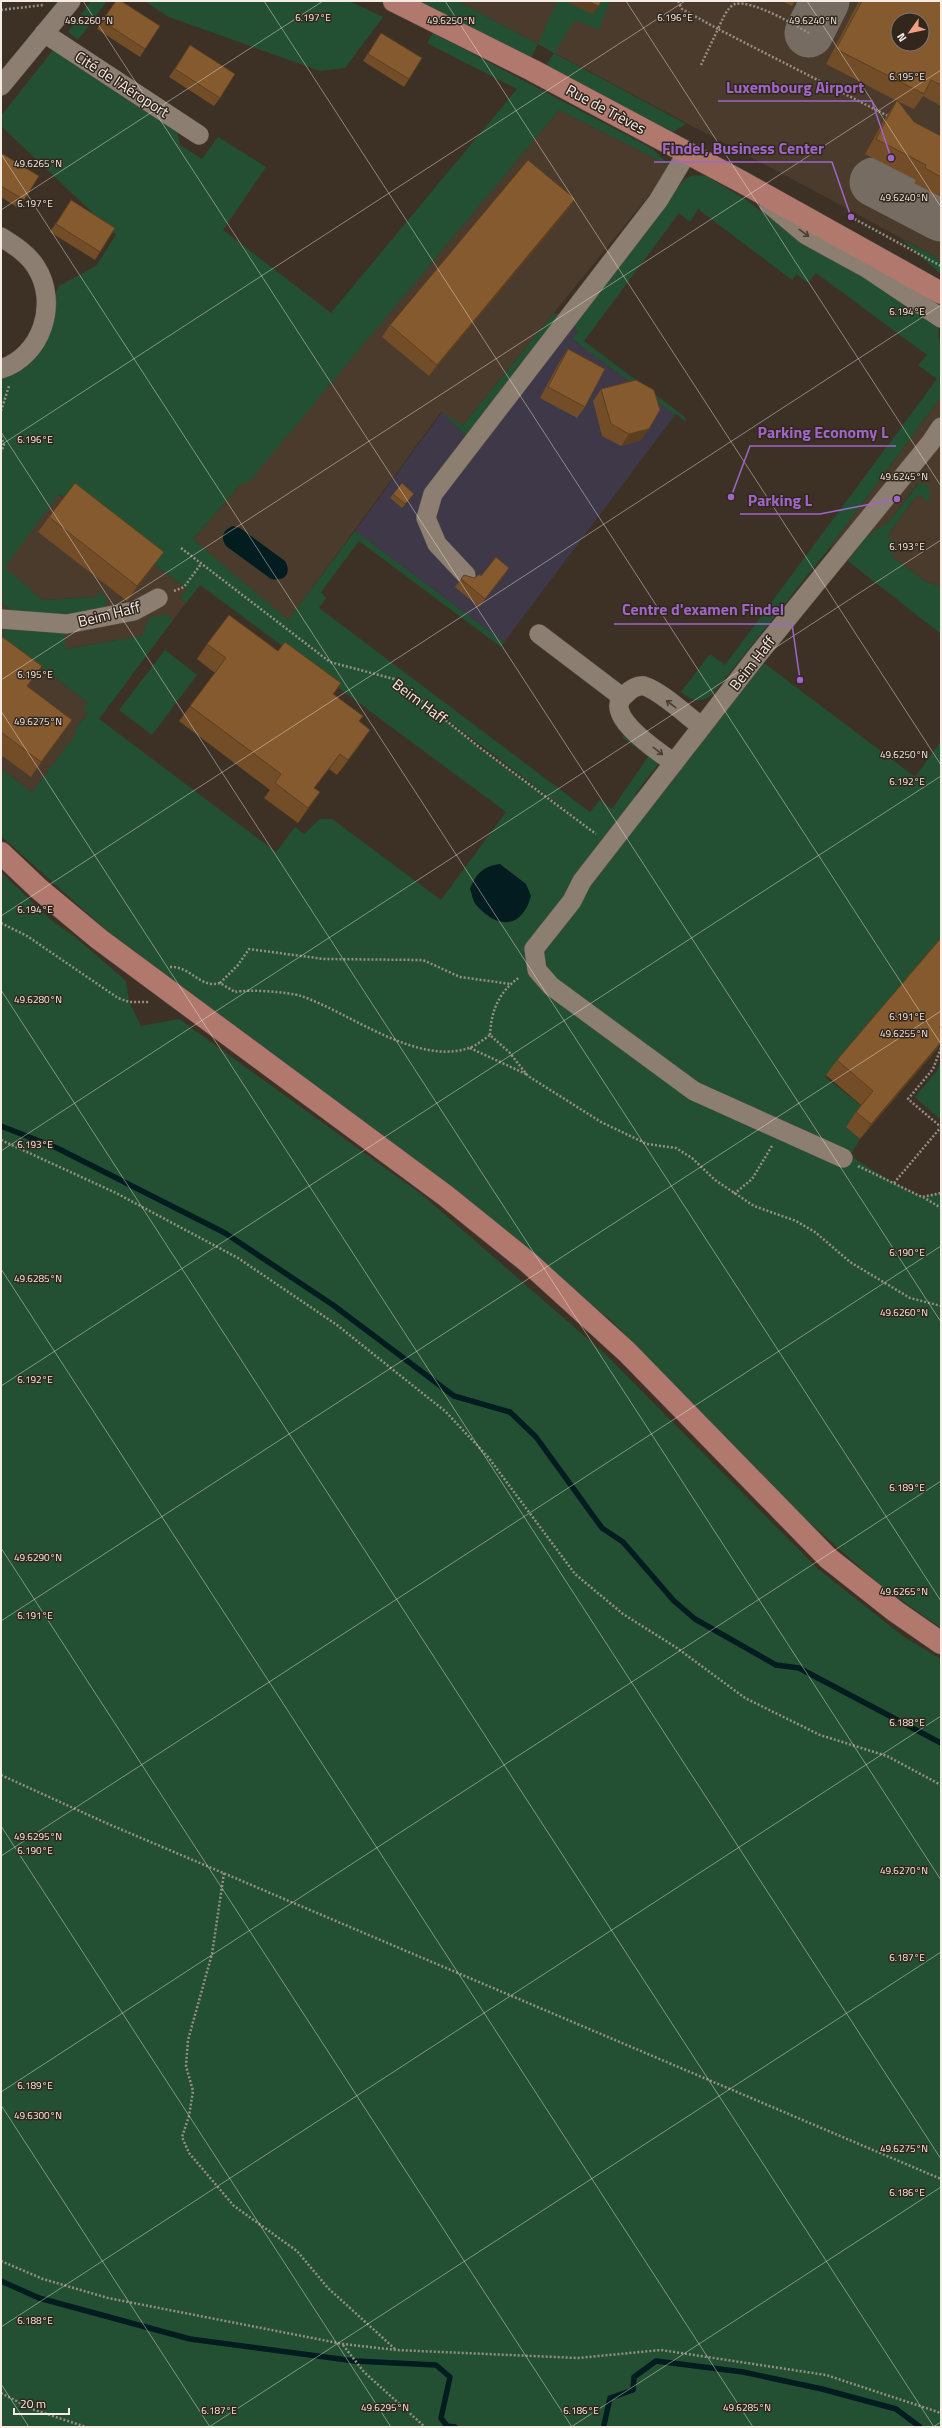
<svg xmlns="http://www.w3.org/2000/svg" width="942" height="2428" font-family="'Titillium Web',sans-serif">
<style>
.built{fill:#4b3b2c;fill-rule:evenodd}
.industrial{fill:#3e3849}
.green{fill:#235033;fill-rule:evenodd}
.water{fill:#021c1f}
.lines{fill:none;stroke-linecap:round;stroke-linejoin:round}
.stream{stroke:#021c1f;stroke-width:5.5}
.taxiway{stroke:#766c62;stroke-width:49}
.minor-casing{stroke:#5a5047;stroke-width:20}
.major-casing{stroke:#5a5047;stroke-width:23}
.path{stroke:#978d84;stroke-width:2.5;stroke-dasharray:2 2;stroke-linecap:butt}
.minor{stroke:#8c7f72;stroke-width:19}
.major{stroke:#b1786e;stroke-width:22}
.wall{fill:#724d28}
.shaded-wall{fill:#5c3f20}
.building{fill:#845a2e;stroke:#5c3f20;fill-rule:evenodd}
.oneway{stroke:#493d32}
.ticks{fill:none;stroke:#f4ece5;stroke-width:1;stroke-opacity:0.45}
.labels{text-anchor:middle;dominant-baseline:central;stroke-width:3;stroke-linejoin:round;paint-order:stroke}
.street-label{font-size:15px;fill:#f4ece5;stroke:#33271d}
.ticks-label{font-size:10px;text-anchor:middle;fill:#f4ece5;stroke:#33271d;stroke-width:3;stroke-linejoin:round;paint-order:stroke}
.leader{fill:none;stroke:#9f66ca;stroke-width:1.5}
.callout-dot{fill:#9f66ca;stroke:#33271d;stroke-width:1.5}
.callout-label{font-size:16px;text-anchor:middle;font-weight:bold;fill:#9f66ca;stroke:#33271d;stroke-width:3;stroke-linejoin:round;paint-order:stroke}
</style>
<rect width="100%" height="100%" fill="#3d3126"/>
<path class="built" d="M457,1H941V260L822,195ZM898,20H922V44H898Z
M559,110L672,167L463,425L441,412L288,621L193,539L243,482H248Z
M941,397V586L928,583L891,556L887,536L918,494L929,502L918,483L889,521L866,537L848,561L830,547Z
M58,494L187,589L180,598L186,603L173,620L166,614L140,636L66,649L9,628L5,629L3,632L4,639L88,703V713L75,729L77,734L32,792L1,769V603L12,611L96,597L42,600L4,567Z"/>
<path class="industrial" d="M571,325L579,331L572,339L675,415L504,642L355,531L442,412L466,436Z"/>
<path class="green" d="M91,1H107L78,40L68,32Z
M144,1H349L383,17L345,68L320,71L169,17Z
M402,1H457L538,44L557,1H610L599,30L575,20L554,53L686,124L673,132L546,65L554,53L538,44L531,58Z
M433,33L651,148L672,167L559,110L248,483L243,482L193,539L288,620L355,531L504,642L501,647L359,541L321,592L326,598L319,608L590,812L600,800L612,809L648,757L622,737L624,735L657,760L659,763L635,794L644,801L756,657L915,777L941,741V941L825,1077L863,1107L846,1127L860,1139L850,1156L894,1183L922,1197L941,1193V1628L880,1585L793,1508L614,1323L427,1169L105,929L1,836V769L32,792L76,734L75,729L88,713L83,709L88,703L4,639L3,632L5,629L64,633L66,649L140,636L143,634L149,618L166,614L173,620L99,719L276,852L295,827L304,834L320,819H332L441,900L506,812L200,585L186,603L180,598L187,589L59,494L5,567L42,600L96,597L100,592L106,597L107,603L104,609L71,616L12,611L1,603V369L47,315L59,286L96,266L116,235L1,126V116L53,50L177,130L180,145L202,159L218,137L266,167L223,230L331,313L517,89L427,43ZM413,693L576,818V819L479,747Z
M694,175L706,176L745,199L780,226L818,247L939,324L938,336L941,343V397L830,547L711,696C699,703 692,701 681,692L710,654L725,665L937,379L918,365L927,355L816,273L808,283L796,274L792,280L698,209L690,222L679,213L584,341L685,417L686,422L676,414L675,415L572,339L579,331L571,325L669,199L685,179Z
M901,239L941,260V275V274Z
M554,313L559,315L466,436L442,412L463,425Z
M919,483H923L930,488L929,503L918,494L887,536L899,545L891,556L928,583L941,586V634L848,561L866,537L889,521Z
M165,650L197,675L152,735L119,710Z
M1,872L52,921L74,936L126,981L129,1002L141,1026L179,1019L421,1194L604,1353L818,1569L904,1637L941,1659V2427H1Z
M941,1060V1120L915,1097L937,1071Z"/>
<path class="water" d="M233,526L240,528L285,561C292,573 285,582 271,579L226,546C220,537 223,530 233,526Z
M500,864L526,884L531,896C522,928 499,930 477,906C473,902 472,894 470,889C476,874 483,866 500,864Z"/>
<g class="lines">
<path class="stream" d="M1,1126L57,1148L225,1233L333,1305L454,1396L510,1412L536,1437L602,1528L623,1542L674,1601L695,1619L776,1665L799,1668L941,1743
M1,2281L39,2298L190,2339L355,2361L436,2365L450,2377L441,2418L447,2426L455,2427
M604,2425L610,2398L633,2390L634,2377L656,2361L743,2372L822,2389L896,2409L920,2427"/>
<path class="taxiway" d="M809,33L825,1
M874,182L941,217"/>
<g class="minor-casing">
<path id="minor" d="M44,33L199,135
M1,86L71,1
M769,204L806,235L868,269L941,318
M1,237C14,245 28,254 36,267C59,303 42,356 1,369
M466,575L437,544L426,518L433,494L658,201L687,153
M1,619L67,624L134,611L158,598
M539,634L622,697
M674,763C659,752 600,714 625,695C630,690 637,685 644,686C661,691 687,716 702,727
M843,1158L694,1091L551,986L537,970L534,949L572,901L582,881L756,657L931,442L941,427"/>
</g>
<g class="major-casing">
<path id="major" d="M394,1L532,70L742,182L941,293
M1,853L39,889L99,939L446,1196L529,1263L627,1352L828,1558L895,1611L941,1643"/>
</g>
<path class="path" d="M678,1L682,9L718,29L701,65
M1,10L43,5
M809,33C793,24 753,0 735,4C726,8 722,21 718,29L888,116
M851,217L941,266
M1,411L9,386
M1,436L4,445L1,452
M181,548L330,662L394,679L479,747L596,834
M174,591L184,587L201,564
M1,923L27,936L118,998L129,1002H149
M170,967C191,966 200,989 220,983L235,992C249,989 288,992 301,996C349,1012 416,1066 469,1048C476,1046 484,1039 490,1035L509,1052L528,1076L601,1122L647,1144L676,1148L692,1158L715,1180L754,1206L796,1221L815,1232L850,1262L910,1298L941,1306
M220,983L238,965L249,949L324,959L423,960L460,977L511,984
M490,1035C491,1011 499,991 520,977
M470,1048L528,1075
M941,1048L933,1069L908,1099L941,1127
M1,1140L116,1193L238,1258L337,1325L446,1412L488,1457L575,1574L623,1614L677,1648L745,1698L820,1735L887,1756L941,1785
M858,1166L922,1197L941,1193
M894,1183L941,1127
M734,1194L752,1179L772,1146
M923,1197L941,1208
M1,1775L106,1823L941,2179
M224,1873L212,1954L188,2040L186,2066L193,2091L189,2116L182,2137L189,2153L234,2206L297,2251L328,2288L395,2349
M1,2261L43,2279L108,2298L343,2344L396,2350L578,2358L661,2350L826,2375L941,2413
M343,2345L364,2372L425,2427
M1,2393L32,2409L86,2427"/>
<use href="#minor" class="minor"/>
<use href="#major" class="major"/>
</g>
<path class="wall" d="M116,1L145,49L140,57L97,29Z
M782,1H795L792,6Z
M859,1H941V106L923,96L914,109L899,102L914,122L941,136V197L914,183L916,180L865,154L887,115L897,101L826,64Z
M381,33L409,79L404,87L363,61Z
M190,45L220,98L214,106L169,77Z
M1,153L24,200L18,208L1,197Z
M575,199L567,211L429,376L382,337L390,325Z
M71,200L100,252L95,260L50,232Z
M568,349L585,407L577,418L540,398L560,361Z
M601,389L641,440L621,446L602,436L593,401Z
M393,494H414L402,508L390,498Z
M49,517L153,567L127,601L38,532Z
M509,568L504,576L479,607L455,587L461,579L474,578Z
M1,636L27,687L72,720L31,777L1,755Z
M207,644L278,651L341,683L334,694L359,721L360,745L337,775L329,769L314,788L320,792L298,823L264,798L270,790L179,721L215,673L197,659Z
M941,938V1028L937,1049L860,1139L846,1127L856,1112L861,1105L826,1075L837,1060Z"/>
<path class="shaded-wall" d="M569,1H587L599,6L593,14L568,3Z
M575,199L567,211L429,376L437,365Z
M649,429L641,440L621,446L629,434Z
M164,552L153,567L127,601L137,586Z
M509,568L504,576L479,607L485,599Z
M72,720L61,736L31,777L41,762Z
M370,730L360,745L337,775Z
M340,754L329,769L303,803L314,788Z
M320,792L309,808L298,823L308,808Z
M941,1042V1043L937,1049L860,1139L871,1124Z"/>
<path class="building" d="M116,1H121L160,26L145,49L102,21Z
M587,1H601L599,6Z
M862,1H941V85L931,80L924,94L836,49ZM898,20H922V44H898Z
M381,33L422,58L409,79L368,54Z
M190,45L235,74L220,98L175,69Z
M897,100L914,122L941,136V177L925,168L926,165L876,139Z
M1,153L39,176L24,200L1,186Z
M528,160L575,199L437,365L390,325Z
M71,200L115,228L100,252L56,224Z
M568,349L605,369L585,407L548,387Z
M636,380L654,390L660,410L649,429L629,434L611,424L601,389Z
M75,483L164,552L137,586L49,517Z
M402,483L414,494L405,504L393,494Z
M496,557L509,568L485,599L461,579L464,575L474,578L480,574L481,576Z
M229,615L278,651L285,642L341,683L333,694L363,716L359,721L370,730L348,760L340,754L314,788L320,792L308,808L275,783L281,774L190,706L226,658L207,644Z
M1,636L42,666L27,686L72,720L41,762L1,732Z
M941,938V1025L939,1027L941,1029V1042L871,1124L856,1112L873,1091L837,1060Z"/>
<defs><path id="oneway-shaft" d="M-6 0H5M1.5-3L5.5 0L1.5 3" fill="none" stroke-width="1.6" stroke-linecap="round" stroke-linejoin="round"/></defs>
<g class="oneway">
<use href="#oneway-shaft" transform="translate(804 233) rotate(36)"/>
<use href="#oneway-shaft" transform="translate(671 704) rotate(-143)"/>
<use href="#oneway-shaft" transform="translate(658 751) rotate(38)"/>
</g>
<path class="ticks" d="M83,1L941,1322M264,1L941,1044M445,1L941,765M626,1L941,486M807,1L941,207M1,154L941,1601M1,210L323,1M1,432L941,1880M1,445L685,1M1,680L941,70M1,711L941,2159M1,916L941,305M1,990L934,2427M1,1151L941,540M1,1269L753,2427M1,1386L941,776M1,1548L572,2427M1,1621L941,1011M1,1826L391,2427M1,1856L941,1246M1,2092L941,1481M1,2105L210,2427M1,2327L941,1716M1,2384L29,2427M209,2427L941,1952M571,2427L941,2187M933,2427L941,2422"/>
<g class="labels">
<g class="street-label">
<text transform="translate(122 84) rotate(33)">Cité de l'Aéroport</text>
<text transform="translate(606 109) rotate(28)">Rue de Trèves</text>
<text transform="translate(109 614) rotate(-14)">Beim Haff</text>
<text transform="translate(752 663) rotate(-52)">Beim Haff</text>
<text transform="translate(420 701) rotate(37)">Beim Haff</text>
</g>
</g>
<g class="ticks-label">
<text x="313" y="21">6.197°E</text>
<text x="675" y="21">6.196°E</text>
<text x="89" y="24">49.6260°N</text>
<text x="451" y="24">49.6250°N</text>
<text x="813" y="24">49.6240°N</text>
<text x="907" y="80">6.195°E</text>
<text x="38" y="167">49.6265°N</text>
<text x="904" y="201">49.6240°N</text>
<text x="35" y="207">6.197°E</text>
<text x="907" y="315">6.194°E</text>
<text x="35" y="443">6.196°E</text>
<text x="904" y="480">49.6245°N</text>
<text x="907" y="550">6.193°E</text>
<text x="35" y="678">6.195°E</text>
<text x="38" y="725">49.6275°N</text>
<text x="904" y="758">49.6250°N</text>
<text x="907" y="785">6.192°E</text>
<text x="35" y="913">6.194°E</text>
<text x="38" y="1003">49.6280°N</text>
<text x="907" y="1020">6.191°E</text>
<text x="904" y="1037">49.6255°N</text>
<text x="35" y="1148">6.193°E</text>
<text x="907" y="1256">6.190°E</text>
<text x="38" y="1282">49.6285°N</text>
<text x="904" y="1316">49.6260°N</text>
<text x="35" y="1383">6.192°E</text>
<text x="907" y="1491">6.189°E</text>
<text x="38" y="1561">49.6290°N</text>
<text x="904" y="1595">49.6265°N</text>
<text x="35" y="1619">6.191°E</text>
<text x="907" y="1726">6.188°E</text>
<text x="38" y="1840">49.6295°N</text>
<text x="35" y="1854">6.190°E</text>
<text x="904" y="1874">49.6270°N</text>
<text x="907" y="1961">6.187°E</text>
<text x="35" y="2089">6.189°E</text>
<text x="38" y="2119">49.6300°N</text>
<text x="904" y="2152">49.6275°N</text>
<text x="907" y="2196">6.186°E</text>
<text x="35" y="2324">6.188°E</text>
<text x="385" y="2411">49.6295°N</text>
<text x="747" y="2411">49.6285°N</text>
<text x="219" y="2414">6.187°E</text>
<text x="581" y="2414">6.186°E</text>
</g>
<path class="leader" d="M891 158L872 101H718M851 217L832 162H654M731 497L750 446H896M897 499L820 514H740M800 680L792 624H614"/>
<g class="callout-dot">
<circle cx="891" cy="158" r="4"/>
<circle cx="851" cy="217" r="4"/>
<circle cx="731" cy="497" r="4"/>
<circle cx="897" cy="499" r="4"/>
<circle cx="800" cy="680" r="4"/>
</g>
<g class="callout-label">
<text x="795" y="93">Luxembourg Airport</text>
<text x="743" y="154">Findel, Business Center</text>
<text x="823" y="438">Parking Economy L</text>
<text x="780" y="506">Parking L</text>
<text x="703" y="615">Centre d'examen Findel</text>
</g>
<rect width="942" height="2428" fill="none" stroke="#f4ece5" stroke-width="4"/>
<g transform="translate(910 32) rotate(237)"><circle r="19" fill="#33271d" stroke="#80766d"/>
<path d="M0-3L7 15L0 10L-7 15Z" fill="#f39f84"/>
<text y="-6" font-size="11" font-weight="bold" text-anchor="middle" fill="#f4ece5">N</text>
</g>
<path d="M14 2408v6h55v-6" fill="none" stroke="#f4ece5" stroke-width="2"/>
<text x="20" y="2408" font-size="12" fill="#f4ece5" stroke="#33271d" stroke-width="3" paint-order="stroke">20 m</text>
</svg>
